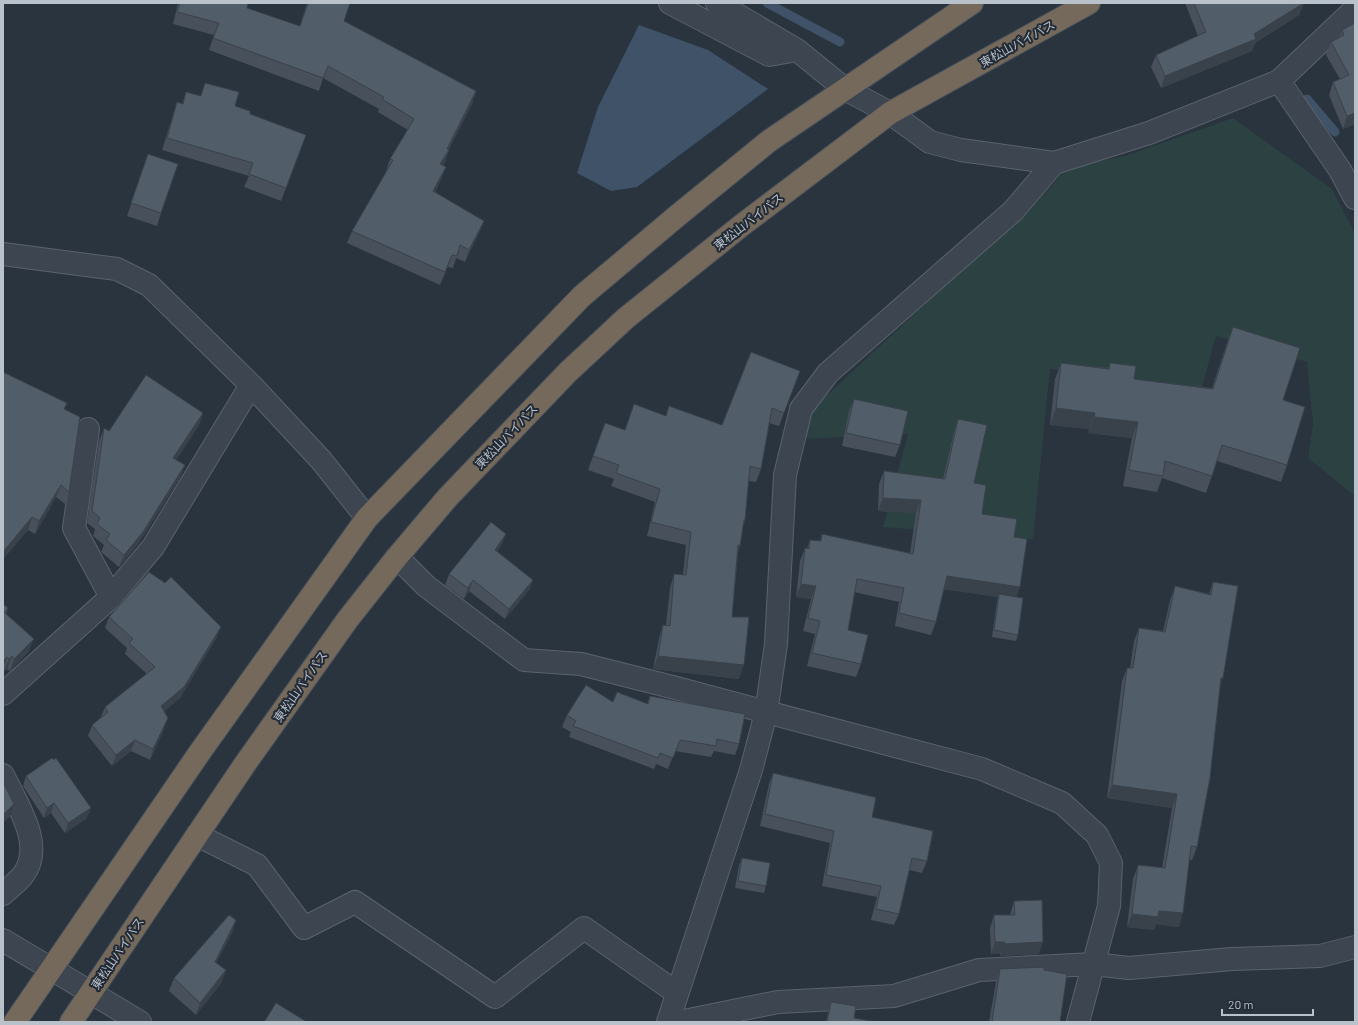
<svg xmlns="http://www.w3.org/2000/svg" width="1358" height="1025" font-family="Barlow,'Noto Sans JP',sans-serif">
<style>
.green{fill:#2c4141}
.water{fill:#405267}
.lines{fill:none;stroke-linecap:round;stroke-linejoin:round}
.stream{stroke:#405267;stroke-width:9}
.minor-casing{stroke:#5a636d;stroke-width:24}
.highway-casing{stroke:#47505a;stroke-width:24}
.minor{stroke:#3d4550;stroke-width:22}
.highway{stroke:#75695b;stroke-width:22}
.wall{fill:#47505b}
.shaded-wall{fill:#39414a}
.building{fill:#525d6a;stroke:#39414a}
.labels{text-anchor:middle;dominant-baseline:central;stroke-width:4;stroke-linejoin:round;paint-order:stroke}
.street-label{font-size:12px;fill:#b9c1ca;stroke:#212a35}
</style>
<rect width="100%" height="100%" fill="#29343f"/>
<path class="green" d="M1233,118L1332,189L1355,234V496L1308,458L1313,424L1307,362L1216,336L1202,387L1050,369L1033,539L883,527L908,434L803,439L809,412L1050,188L1067,167L1125,156Z"/>
<path class="water" d="M639,25L708,50L768,89L637,187L611,191L577,173L598,107Z"/>
<g class="lines">
<path class="stream" d="M767,3L840,42
M1307,99L1335,132"/>
<g class="minor-casing">
<path id="minor" d="M670,3L769,55L797,50
M717,3L797,50L845,89L890,113L930,142L961,150L1054,163L1149,133L1279,81
M1355,9L1279,81L1340,170L1355,198
M3,254L117,269L149,285L251,385L321,460L367,518
M88,429L74,528L111,597
M397,557L426,586L524,660L581,664L676,688L982,769L1062,803L1097,835L1111,863L1109,906L1078,1022
M3,694L111,597L153,547L251,385
M3,775C16,803 46,845 23,875C18,882 9,888 3,894
M197,835L257,865L304,928L355,902L495,997L584,928L677,993
M3,940L140,1022
M668,1022L751,770L766,713L776,644L785,475L801,409L828,373L1013,211L1054,163
M679,1022L778,1002L894,996L979,970L1093,964L1129,968L1232,959L1320,956L1355,947"/>
</g>
<g class="highway-casing">
<path id="highway" d="M15,1022L200,752L367,518L582,296L677,216L769,141L972,3
M71,1022L245,764L348,619L397,557L448,497L568,372L626,318L742,225L890,113L1089,3"/>
</g>
<use href="#minor" class="minor"/>
<use href="#highway" class="highway"/>
</g>
<path class="wall" d="M178,3H248L247,8L300,26L307,3H350L344,21L476,91L472,104L449,149V150L445,162L443,165L446,167L441,179L435,192L484,221L479,233L465,262L456,258L453,268L448,267L440,285L347,243L352,231L386,172V171L390,159L408,130L378,112L379,109L323,78L319,91L209,50L214,35L173,24Z
M1185,3H1304L1299,15L1255,43L1252,51L1161,88L1151,67L1156,55L1198,36Z
M1355,23V124L1343,129L1329,95L1333,82L1340,79L1326,55L1331,42L1339,38L1342,30Z
M205,83L235,106L250,114L306,135L281,201L244,187L249,176L162,150L173,115L177,102L182,104L186,92L201,96Z
M148,154L161,213L157,226L127,216Z
M1233,327L1283,400L1287,465L1281,482L1217,461L1206,493L1162,478L1157,492L1123,486L1132,438L1088,433L1089,429L1050,425L1055,379L1061,363L1108,368L1110,363L1134,379L1212,388L1227,343Z
M800,371L779,426L769,423L761,469L756,482L748,481L745,520L743,526L740,546L738,553L732,617L739,679L653,669L659,638L663,625H666L670,588L674,574L683,575L686,545L647,536L655,502L611,486L614,479L588,470L605,423L625,430L666,416L722,425Z
M854,399L900,445L895,457L842,446L849,411Z
M67,403L64,410L69,492L65,504L56,497L35,534L28,530L3,559Z
M203,413L199,425L176,460L185,465L180,478L138,544L119,567L101,552L104,545L93,536L95,529L87,523L99,441L104,428L109,431Z
M958,419L982,514L1014,537L1020,587L1016,597L1018,635L1016,641L992,637L997,601L998,597L944,589L936,622L931,635L895,626L899,602L854,592L848,630L861,664L856,677L807,666L815,634L803,631L811,599L796,597L800,561L805,548H807L810,540L820,541L822,534L910,553L916,513L878,511L879,484L884,471L943,479L954,432Z
M502,544L497,551L533,580L529,590L505,619L469,591L464,599L445,585L449,574Z
M1213,582L1220,686L1197,847L1192,860H1189L1179,927L1156,924L1154,930L1127,927L1133,879L1138,865L1162,868L1172,808L1107,798L1122,681L1127,668H1130L1134,641L1139,628L1163,631L1170,600L1175,586L1209,594Z
M3,604L8,608L6,614L29,651L10,671L7,669L4,671L3,670Z
M109,617L217,637L180,698L164,711V729L150,760L131,751L112,766L88,736L92,725L101,717L105,707L147,674L125,654L127,648L105,628Z
M650,696L739,744L735,755L714,751L711,757L675,751L668,769L656,764L654,769L569,737L571,732L562,727L567,715L613,702L647,704Z
M773,773L872,817L927,861L922,873L909,870L899,914L894,925L871,920L877,897L822,886L830,843L760,826L769,784Z
M26,776L87,818L65,833L51,813L44,818L23,786Z
M742,858L766,886L764,893L735,888L739,865Z
M1014,901L1039,954L1000,956V954H991L990,928L994,915H1010Z
M236,920L232,933L216,963L222,982L196,1015L169,991L174,978Z
M1000,969L1044,970L1060,1022H989L996,982Z
M831,1002L854,1018L876,1022H826L828,1012Z"/>
<path class="shaded-wall" d="M1304,3L1299,15L1255,43L1252,51L1161,88L1165,76L1254,34Z
M476,91L472,104L444,158L449,150L445,162L436,176L447,149Z
M1355,113V124L1343,129L1347,116Z
M446,167L441,179L429,203L433,191Z
M484,221L479,233L465,262L469,250Z
M452,255L448,267L440,285L445,272Z
M1056,408L1095,413L1089,429L1050,425Z
M203,413L199,425L169,471L173,458Z
M1094,417L1138,422L1132,438L1088,433Z
M185,465L180,478L138,544L119,567L124,555Z
M61,485L56,497L35,534L39,521Z
M883,498L921,500L916,513L878,511Z
M32,517L28,530L3,559V552Z
M506,534L502,544L491,560L495,550Z
M738,545L740,546L735,559Z
M947,576L1020,587L1015,600L999,594L998,597L942,589Z
M473,580L469,591L464,599L468,588Z
M533,580L529,590L505,619L509,609Z
M801,584L816,586L811,599L796,597Z
M221,627L217,637L180,698L157,717L161,706Z
M34,639L29,651L10,671L14,659Z
M12,656L7,669L4,671L9,659Z
M658,656L744,665L739,679L653,669Z
M7,657L3,668V661Z
M1221,678H1223L1218,692Z
M168,718L164,729L150,760L153,749Z
M135,740L131,751L112,766L116,755Z
M1112,785L1177,794L1172,808L1107,798Z
M54,803L51,813L44,818L47,808Z
M14,804L10,817L3,823V815Z
M91,808L87,818L65,833L68,823Z
M1159,911L1183,913L1179,927L1156,924L1154,930L1127,927L1132,914Z
M236,920L232,933L210,974L215,962Z
M995,942H1005L1000,954H991Z
M1043,942L1039,954L1000,956L1004,944Z
M226,970L222,982L196,1015L200,1003Z"/>
<path class="building" d="M180,3H248L247,8L300,26L308,3H350L344,21L476,91L447,149L449,150L440,164L446,167L433,191L484,221L469,250L460,245L457,256L452,255L445,272L352,231L393,160L390,159L414,119L382,99L384,97L328,66L323,78L213,38L219,23L177,12Z
M1194,3H1304L1254,34L1256,39L1165,76L1156,55L1206,32Z
M1355,23V113L1347,116L1333,82L1349,75L1331,42L1344,35L1342,30Z
M205,83L239,92L235,106L250,111V114L306,135L286,188L249,174L253,163L167,138L177,102L183,104L186,92L201,96Z
M148,154L178,164L161,213L131,203Z
M1233,327L1300,348L1283,400L1305,407L1287,465L1222,445L1212,476L1165,461L1163,476L1129,470L1138,422L1094,417L1095,413L1056,408L1061,363L1109,369L1110,363L1136,366L1134,379L1213,389Z
M751,352L800,371L784,413L772,408L761,469L750,466L745,520H744L740,546L738,545L732,617H749L744,665L658,656L663,625L670,626L674,574L686,575L691,532L651,522L660,489L616,473L619,465L593,456L605,423L625,430L634,404L666,416L669,406L722,425Z
M3,372L67,403L64,409L80,417L69,492L61,485L39,521L32,517L3,552Z
M146,375L203,413L173,458L185,465L143,532L124,555L106,540L110,534L97,524L100,518L92,511L104,428L109,431Z
M854,399L908,411L900,445L846,433Z
M958,419L987,425L974,483L986,485L982,514L1017,519L1014,537L1027,539L1020,587L947,576L936,622L899,613L904,588L857,579L848,630L868,635L861,664L812,653L820,621L808,618L816,586L801,584L805,548L809,549L810,540L821,541L822,534L913,554L921,500L883,498L884,471L945,479Z
M491,522L506,534L495,550L533,580L509,609L473,580L468,588L449,574Z
M149,572L165,583L171,577L221,627L184,687L161,706L168,718L153,749L135,740L116,755L92,725L108,712L105,707L155,667L129,643L133,639L109,617Z
M1213,582L1238,586L1223,678H1221L1210,778L1197,847L1191,846L1183,913L1159,911L1158,917L1132,914L1138,865L1165,868L1177,794L1112,785L1127,668H1133L1139,628L1165,632L1175,586L1211,595Z
M999,594L1023,598L1018,635L994,630Z
M3,604L8,608L4,612L34,639L14,659L12,656L9,659L7,657L3,661Z
M586,685L613,702L617,692L648,704L650,696L745,714L739,744L717,739L716,746L680,740L673,758L660,753L658,758L573,726L576,721L567,715Z
M52,758L54,760L56,758L91,808L68,823L54,803L47,808L26,776Z
M773,773L874,797L876,798L872,817L933,831L927,861L912,858L899,914L876,909L881,886L826,875L834,831L765,814Z
M3,784L5,786L14,804L3,815Z
M742,858L770,863L766,886L738,881Z
M1042,900L1043,942L1004,944L1005,942H995L994,915H1015L1014,901Z
M229,915L236,920L215,962L226,970L200,1003L174,978Z
M1044,967V970L1067,974L1060,1022H992L1000,969Z
M831,1002L856,1006L854,1018L876,1022H827Z
M276,1003L307,1022H264Z"/>
<g class="labels">
<g class="street-label">
<text transform="translate(1017 43) rotate(-29)">東松山バイパス</text>
<text transform="translate(748 221) rotate(-38)">東松山バイパス</text>
<text transform="translate(506 436) rotate(-46)">東松山バイパス</text>
<text transform="translate(300 686) rotate(-55)">東松山バイパス</text>
<text transform="translate(117 953) rotate(-56)">東松山バイパス</text>
</g>
</g>
<rect width="1358" height="1025" fill="none" stroke="#b9c1ca" stroke-width="8"/>
<path d="M1222 1009v6h91v-6" fill="none" stroke="#b9c1ca" stroke-width="2"/>
<text x="1228" y="1009" font-size="12" fill="#b9c1ca" stroke="#212a35" stroke-width="3" paint-order="stroke">20 m</text>
</svg>
